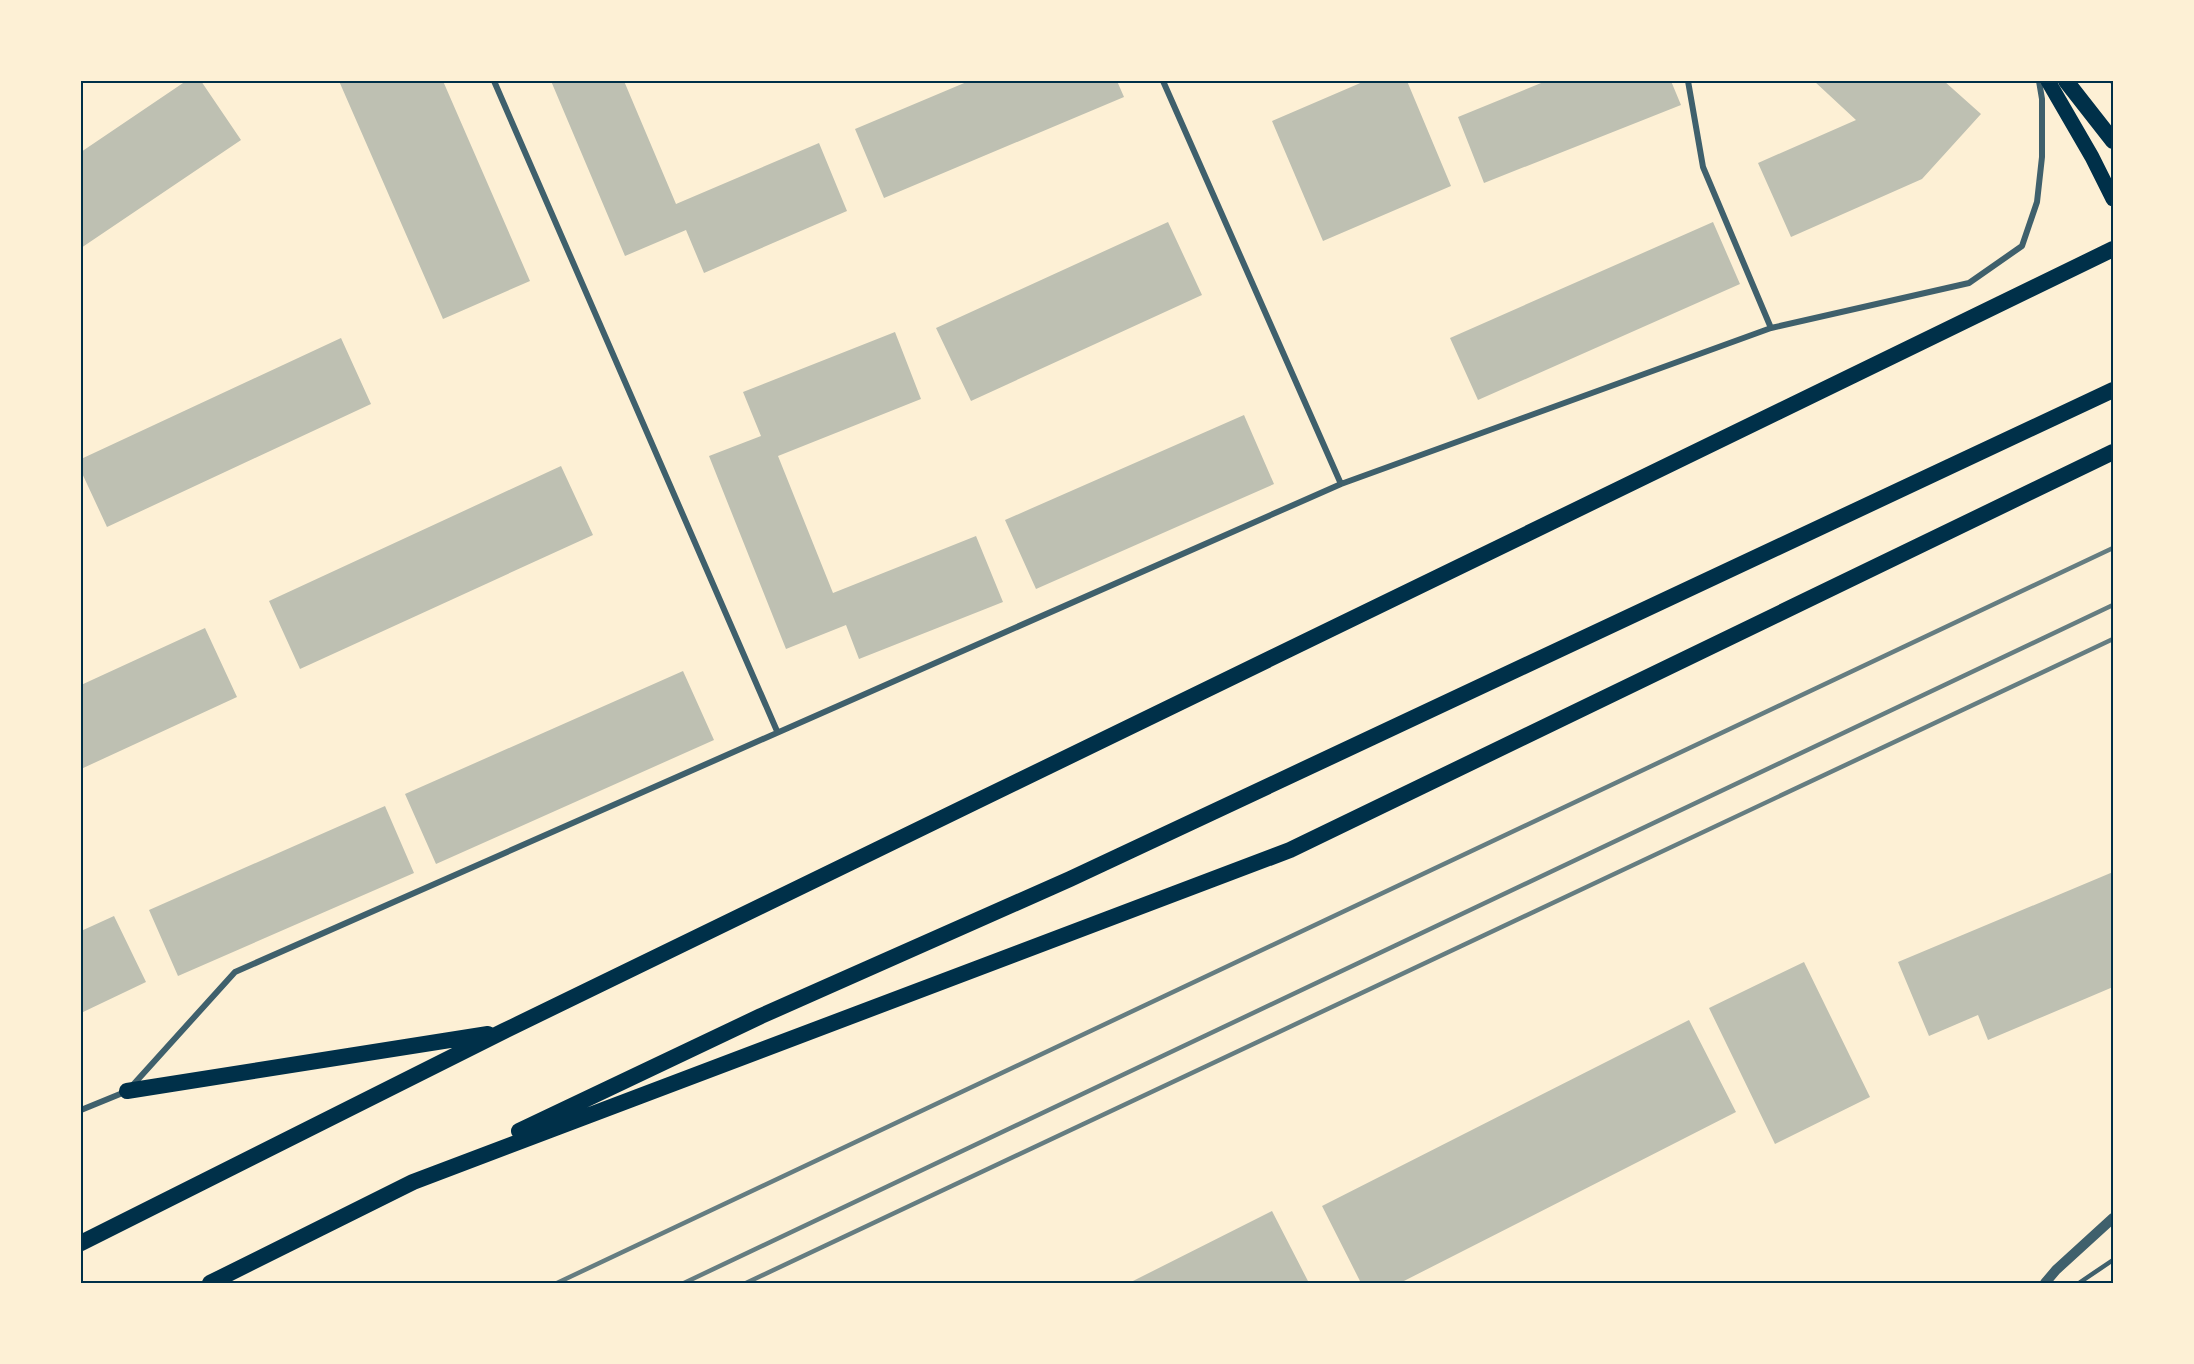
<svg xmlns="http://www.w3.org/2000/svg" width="2194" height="1364" font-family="'Nunito Sans',sans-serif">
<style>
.building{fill:#bec0b2}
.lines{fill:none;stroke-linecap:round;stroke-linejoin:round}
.service{stroke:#3f606c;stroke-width:4.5}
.minor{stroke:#3f606c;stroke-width:6}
.tertiary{stroke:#3f606c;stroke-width:10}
.primary{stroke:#003049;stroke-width:15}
.trunk{stroke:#003049;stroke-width:16}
.rail{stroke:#657d81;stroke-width:4.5}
.neatline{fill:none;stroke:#003049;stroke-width:2}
</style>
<rect width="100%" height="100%" fill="#fdf0d5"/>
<path class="building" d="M186,81H201L241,140L81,248V152Z
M339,81H443L530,281L443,319Z
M551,81H624L676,204L819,143L847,211L704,273L686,230L625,256Z
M969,81H1117L1124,97L884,198L855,129Z
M1365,81H1407L1451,186L1323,241L1272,121Z
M1546,81H1671L1681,105L1484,183L1458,117Z
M1814,81H1944L1981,114L1922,179L1791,237L1758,163L1856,120Z
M1168,222L1202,295L971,401L936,328Z
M1713,222L1740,284L1478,400L1450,338Z
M895,332L921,399L778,456L833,593L976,536L1003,602L859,659L846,625L786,649L709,456L761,436L743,392Z
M341,338L371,404L107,527L81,471V459Z
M1244,415L1274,484L1036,589L1005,520Z
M561,466L593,535L300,669L269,601Z
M205,628L237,697L81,769V685Z
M683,671L714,740L436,864L405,794Z
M385,806L414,873L178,976L149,910Z
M2113,872V987L1988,1040L1978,1015L1929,1036L1898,962Z
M114,916L146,982L81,1013V931Z
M1804,962L1870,1097L1775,1144L1709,1008Z
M1689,1020L1736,1112L1400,1283H1361L1322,1206Z
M1272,1211L1309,1283H1129Z"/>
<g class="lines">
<path class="service" d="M2112,81L2113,83
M2079,1283L2113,1260"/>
<path class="minor" d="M494,81L777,731
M1163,81L1341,484
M1688,81L1703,167L1771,328
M132,1086L235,972L1341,484L1771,328L1969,283L2022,246L2037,202L2042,157V99L2039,81
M81,1110L125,1092"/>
<path class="tertiary" d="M2045,1283L2056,1270L2113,1218"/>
<path class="primary" d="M2048,81L2092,157L2113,199"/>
<path class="trunk" d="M2066,81L2113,141
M127,1091L488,1034
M519,1131L761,1016L1070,879L2113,390
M81,1243L504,1031L2113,249
M210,1283L413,1182L1290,850L2113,452"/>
<path class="rail" d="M557,1283L2113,548
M684,1283L2113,605
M746,1283L2113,639"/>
</g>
<rect width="2194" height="1364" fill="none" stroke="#fdf0d5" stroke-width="165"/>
<rect x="82" y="82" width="2030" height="1200" class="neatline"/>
</svg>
